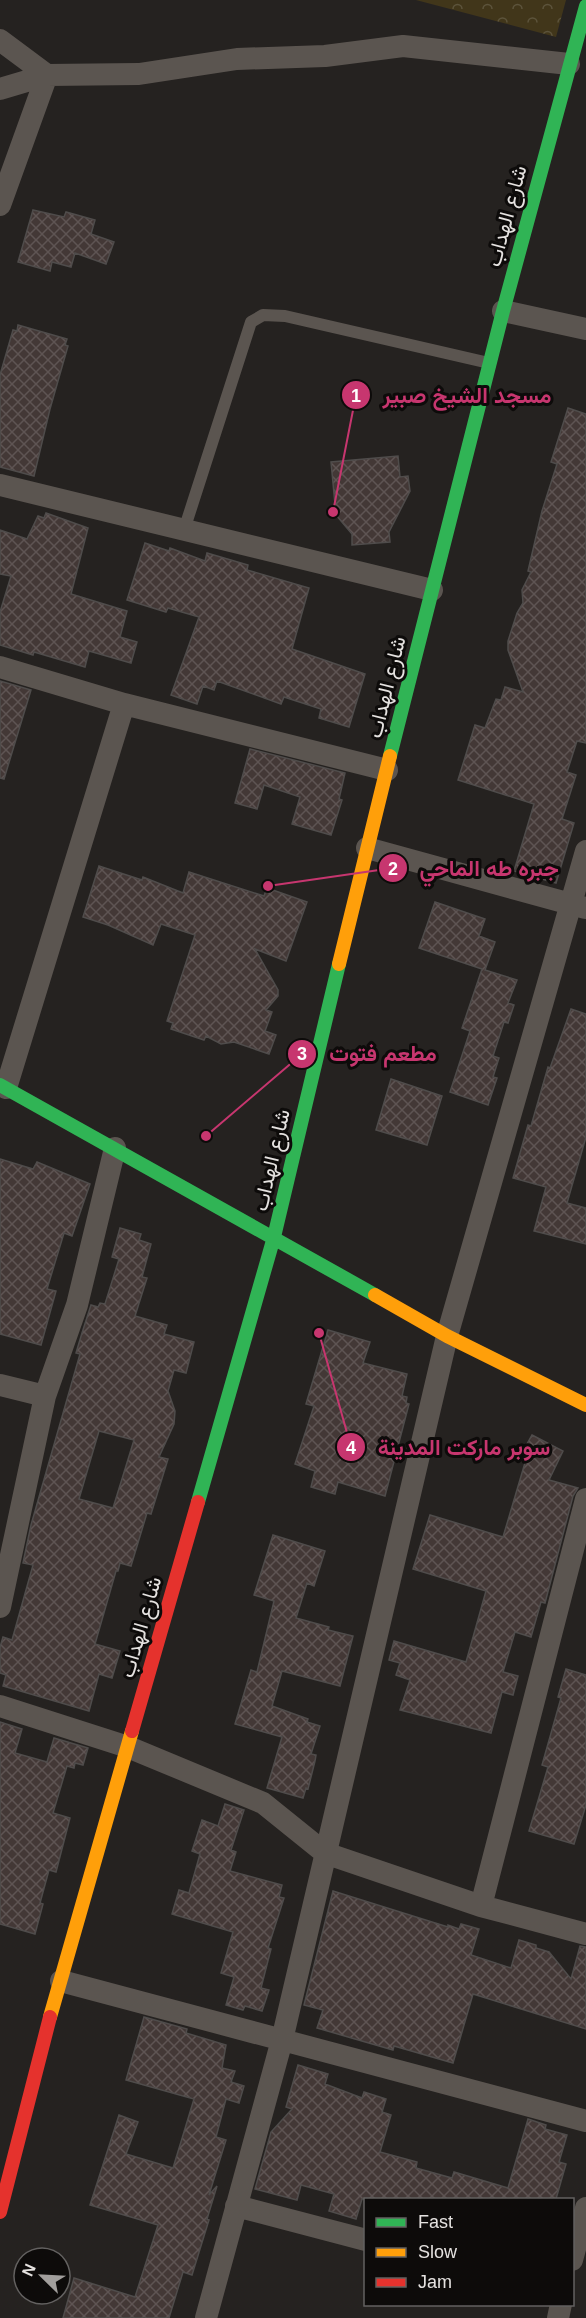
<svg xmlns="http://www.w3.org/2000/svg" width="586" height="2318" font-family="Arial,Vazirmatn,sans-serif">
<style>
.park{fill:url(#park-crowns)}
.building{fill:url(#building-cross-hatch);stroke:#4f4c4b;stroke-width:1.5;fill-rule:evenodd}
.lines{fill:none;stroke-linecap:round;stroke-linejoin:round}
.lane{stroke:#5b5550;stroke-width:12}
.street{stroke:#5b5550;stroke-width:22}
.fast{stroke:#30b455;stroke-width:14}
.slow{stroke:#ff9f0a;stroke-width:14}
.jam{stroke:#e5322d;stroke-width:14}
.labels{text-anchor:middle;dominant-baseline:central;stroke-width:6;stroke-linejoin:round;paint-order:stroke}
.street-label{font-size:21px;fill:#e5e2e0;stroke:#0d0b0a}
.leader{fill:none;stroke:#c7366f;stroke-width:2}
.callout-dot{fill:#c7366f;stroke:#0d0b0a;stroke-width:2}
.mark-label{font-size:18px;text-anchor:middle;font-weight:bold;fill:#fff}
.callout-label{font-size:22px;text-anchor:middle;font-weight:bold;fill:#c7366f;stroke:#0d0b0a;stroke-width:6;stroke-linejoin:round;paint-order:stroke}
</style>
<defs>
<pattern id="park-crowns" width="20" height="18" patternUnits="userSpaceOnUse" patternTransform="scale(1.5)"><rect width="20" height="18" fill="#41361a"/><path d="M2 6a3 3 0 1 1 6 0M12 15a3 3 0 1 1 6 0" fill="none" stroke="#5c533b"/></pattern>
<pattern id="building-cross-hatch" width="8" height="8" patternUnits="userSpaceOnUse" patternTransform="scale(1.5)"><rect width="8" height="8" fill="#433836"/><path d="M0 0l8 8M0 8l8-8" fill="none" stroke="#5e5453"/></pattern>
</defs>
<rect width="100%" height="100%" fill="#252220"/>
<path class="park" d="M416,0H566L556,37Z"/>
<path class="building" d="M33,210L64,217L66,212L95,220L91,234L114,242L106,264L75,253L71,267L52,262L50,271L18,262Z
M18,325L67,339L65,345L68,346L50,409L34,476L0,467V375L13,330L17,331Z
M568,408L586,414V743L577,741L567,772L576,775L562,819L574,823L556,883L514,871L534,804L458,780L475,725L485,728L496,699L501,700L505,687L523,692L508,650V641L517,613L523,603L522,590L531,572L528,571L542,511L557,464L551,462Z
M398,456L400,477L408,476L410,491L389,532L390,542L352,545V534L336,515L331,462Z
M46,513L88,528L71,594L127,611L120,637L137,642L131,663L89,651L85,667L34,652L33,655L0,645V612L11,576L0,574V530L27,539L38,516L44,518Z
M145,543L169,551L170,548L205,561L207,553L248,565L247,570L309,588L292,649L365,674L349,727L319,718L321,709L284,697L281,704L217,681L214,690L203,686L197,704L171,695L199,617L168,608L166,612L127,600Z
M0,681L31,690L4,779L0,778Z
M250,749L345,773L339,799L342,800L331,835L292,824L300,797L264,785L257,809L235,803Z
M99,866L142,880L143,877L183,893L189,872L264,896L267,888L307,902L286,961L255,949L278,990V996L266,1010L272,1012L265,1031L276,1035L269,1054L234,1042L221,1044L206,1036L204,1040L171,1029L173,1023L167,1021L195,935L161,924L153,945L108,925L83,917Z
M435,902L485,919L479,936L495,942L485,970L517,980L508,1003L514,1005L508,1023L504,1022L493,1056L499,1058L493,1077L497,1078L488,1105L450,1092L470,1031L462,1028L482,969L419,948Z
M571,1009L586,1014V1137L567,1203L586,1208V1244L534,1231L546,1187L513,1178L528,1125L531,1126L548,1067L550,1068Z
M391,1079L442,1096L427,1145L376,1130Z
M0,1159L33,1169L37,1162L90,1184L72,1236L64,1233L47,1289L56,1291L41,1345L0,1334Z
M120,1228L141,1234L139,1240L151,1244L142,1277L147,1278L135,1316L167,1325L164,1334L194,1342L186,1373L174,1370L168,1391L175,1411L174,1424L159,1457L168,1459L151,1514L147,1513L131,1566L120,1563L118,1571H116L95,1644L120,1651L112,1678L99,1674L89,1711L3,1686L6,1675L0,1673V1647L3,1637L12,1640L33,1565L23,1563L31,1525L80,1354L76,1353L82,1333L91,1305L98,1307L100,1303L105,1304L119,1259L112,1257ZM99,1431L134,1440L113,1508L79,1499Z
M328,1330L370,1342L363,1363L407,1374L402,1396L407,1397L406,1403L409,1404L385,1496L338,1482L335,1494L311,1487L315,1471L295,1464L314,1406L306,1404Z
M532,1435L563,1451L549,1480L578,1488L573,1496L545,1603L541,1602L531,1637L515,1632L503,1672L518,1676L513,1695L502,1692L491,1733L400,1710L410,1680L396,1675L400,1663L389,1660L394,1641L466,1662L486,1591L413,1569L430,1515L503,1537L527,1456L522,1453Z
M273,1535L325,1551L314,1586L307,1583L296,1618L329,1627L328,1630L353,1636L340,1686L282,1671L272,1706L308,1719L307,1722L320,1726L311,1754L316,1755L315,1761L308,1789L306,1788L303,1798L267,1788L282,1737L235,1724L251,1670L257,1672L274,1601L254,1595Z
M566,1669L586,1675V1805L574,1844L529,1831L548,1767L542,1765L561,1698L558,1697Z
M0,1722L22,1729L15,1753L47,1762L54,1738L88,1748L83,1765L75,1763L74,1768L67,1766L53,1813L70,1818L56,1872L49,1870L40,1903L43,1904L35,1934L0,1924Z
M225,1804L244,1810L231,1850L236,1852L230,1871L282,1885L279,1897L284,1898L268,1948L271,1949L261,1988L269,1990L262,2011L245,2006L243,2010L226,2005L234,1977L221,1973L233,1932L172,1914L179,1890L189,1893L200,1854L192,1851L202,1820L218,1826Z
M333,1891L448,1927V1925L459,1929L461,1924L479,1929L471,1955L511,1968L519,1940L536,1945V1948L549,1952L571,1979L580,1946L586,1947V2029L473,1994L453,2063L394,2046L393,2050L317,2028L323,2010L304,2005Z
M144,2017L187,2029L186,2033L226,2045L222,2068L235,2071L231,2082L244,2086L239,2103L226,2099L216,2137L226,2140L209,2195L217,2186L207,2219L209,2220L192,2275L183,2272L169,2318H63L74,2278L135,2297L158,2225L90,2205L119,2115L138,2122L126,2154L173,2168L194,2099L126,2080Z
M298,2065L328,2074L325,2084L362,2098L364,2092L386,2099L382,2112L391,2115L380,2152L417,2162L416,2168L452,2178L454,2172L508,2188L528,2119L546,2125L545,2129L567,2135L559,2162L566,2164L556,2199H362L356,2219L329,2211L334,2194L301,2185L297,2200L255,2189L271,2132L292,2109L286,2107Z"/>
<g class="lines">
<path class="lane" d="M184,530L251,322L263,315L285,316L489,363"/>
<path class="street" d="M0,40L47,75L0,205
M0,89L47,75L139,74L237,59L325,56L403,46L569,64
M503,311L586,329
M0,485L432,590
M0,667L124,704L387,770
M367,848L585,908
M6,1088L124,704
M0,1385L45,1396
M0,1607L45,1396L77,1305L115,1148
M0,1706L128,1747L263,1803L325,1853L481,1906L586,1934
M481,1906L586,1499
M61,1981L586,2121
M236,2206L366,2240
M572,2260L586,2208
M206,2318L282,2040L447,1336L586,851
M558,2318L561,2304"/>
<path class="fast" d="M390,756L503,311L586,6
M0,1085L375,1295
M198,1502L274,1237L339,964"/>
<path class="slow" d="M339,964L390,756
M375,1295L447,1336L586,1405
M50,2017L132,1731"/>
<path class="jam" d="M132,1731L198,1502
M0,2212L50,2017"/>
</g>
<g class="labels">
<g class="street-label">
<text transform="translate(506 216) rotate(-75)">شارع الهداب</text>
<text transform="translate(386 687) rotate(-76)">شارع الهداب</text>
<text transform="translate(271 1160) rotate(-77)">شارع الهداب</text>
<text transform="translate(140 1627) rotate(-74)">شارع الهداب</text>
</g>
</g>
<path class="leader" d="M333 512L356 395M268 886L393 868M206 1136L302 1054M319 1333L351 1447"/>
<g class="callout-dot">
<circle cx="333" cy="512" r="6"/>
<circle cx="268" cy="886" r="6"/>
<circle cx="206" cy="1136" r="6"/>
<circle cx="319" cy="1333" r="6"/>
<circle cx="356" cy="395" r="15"/>
<circle cx="393" cy="868" r="15"/>
<circle cx="302" cy="1054" r="15"/>
<circle cx="351" cy="1447" r="15"/>
</g>
<g class="mark-label">
<text x="356" y="402">1</text>
<text x="393" y="875">2</text>
<text x="302" y="1060">3</text>
<text x="351" y="1454">4</text>
</g>
<g class="callout-label">
<text x="467" y="403">مسجد الشيخ صبير</text>
<text x="489" y="876">جبره طه الماحي</text>
<text x="383" y="1061">مطعم فتوت</text>
<text x="464" y="1455">سوبر ماركت المدينة</text>
</g>
<rect x="364" y="2198" width="210" height="108" fill="#0d0b0a" stroke="#636160" stroke-width="1.5"/>
<rect x="376" y="2218" width="30" height="9" fill="#30b455" stroke="#636160" stroke-width="1.5"/>
<text x="418" y="2228" font-size="18" fill="#e5e2e0">Fast</text>
<rect x="376" y="2248" width="30" height="9" fill="#ff9f0a" stroke="#636160" stroke-width="1.5"/>
<text x="418" y="2258" font-size="18" fill="#e5e2e0">Slow</text>
<rect x="376" y="2278" width="30" height="9" fill="#e5322d" stroke="#636160" stroke-width="1.5"/>
<text x="418" y="2288" font-size="18" fill="#e5e2e0">Jam</text>
<g transform="translate(42 2276) rotate(294)"><circle r="28" fill="#0d0b0a" stroke="#636160" stroke-width="1.5"/>
<path d="M0-4.5L10 22L0 15L-10 22Z" fill="#a29f9d"/>
<text y="-9" font-size="16" font-weight="bold" text-anchor="middle" fill="#e5e2e0">N</text>
</g>
</svg>
